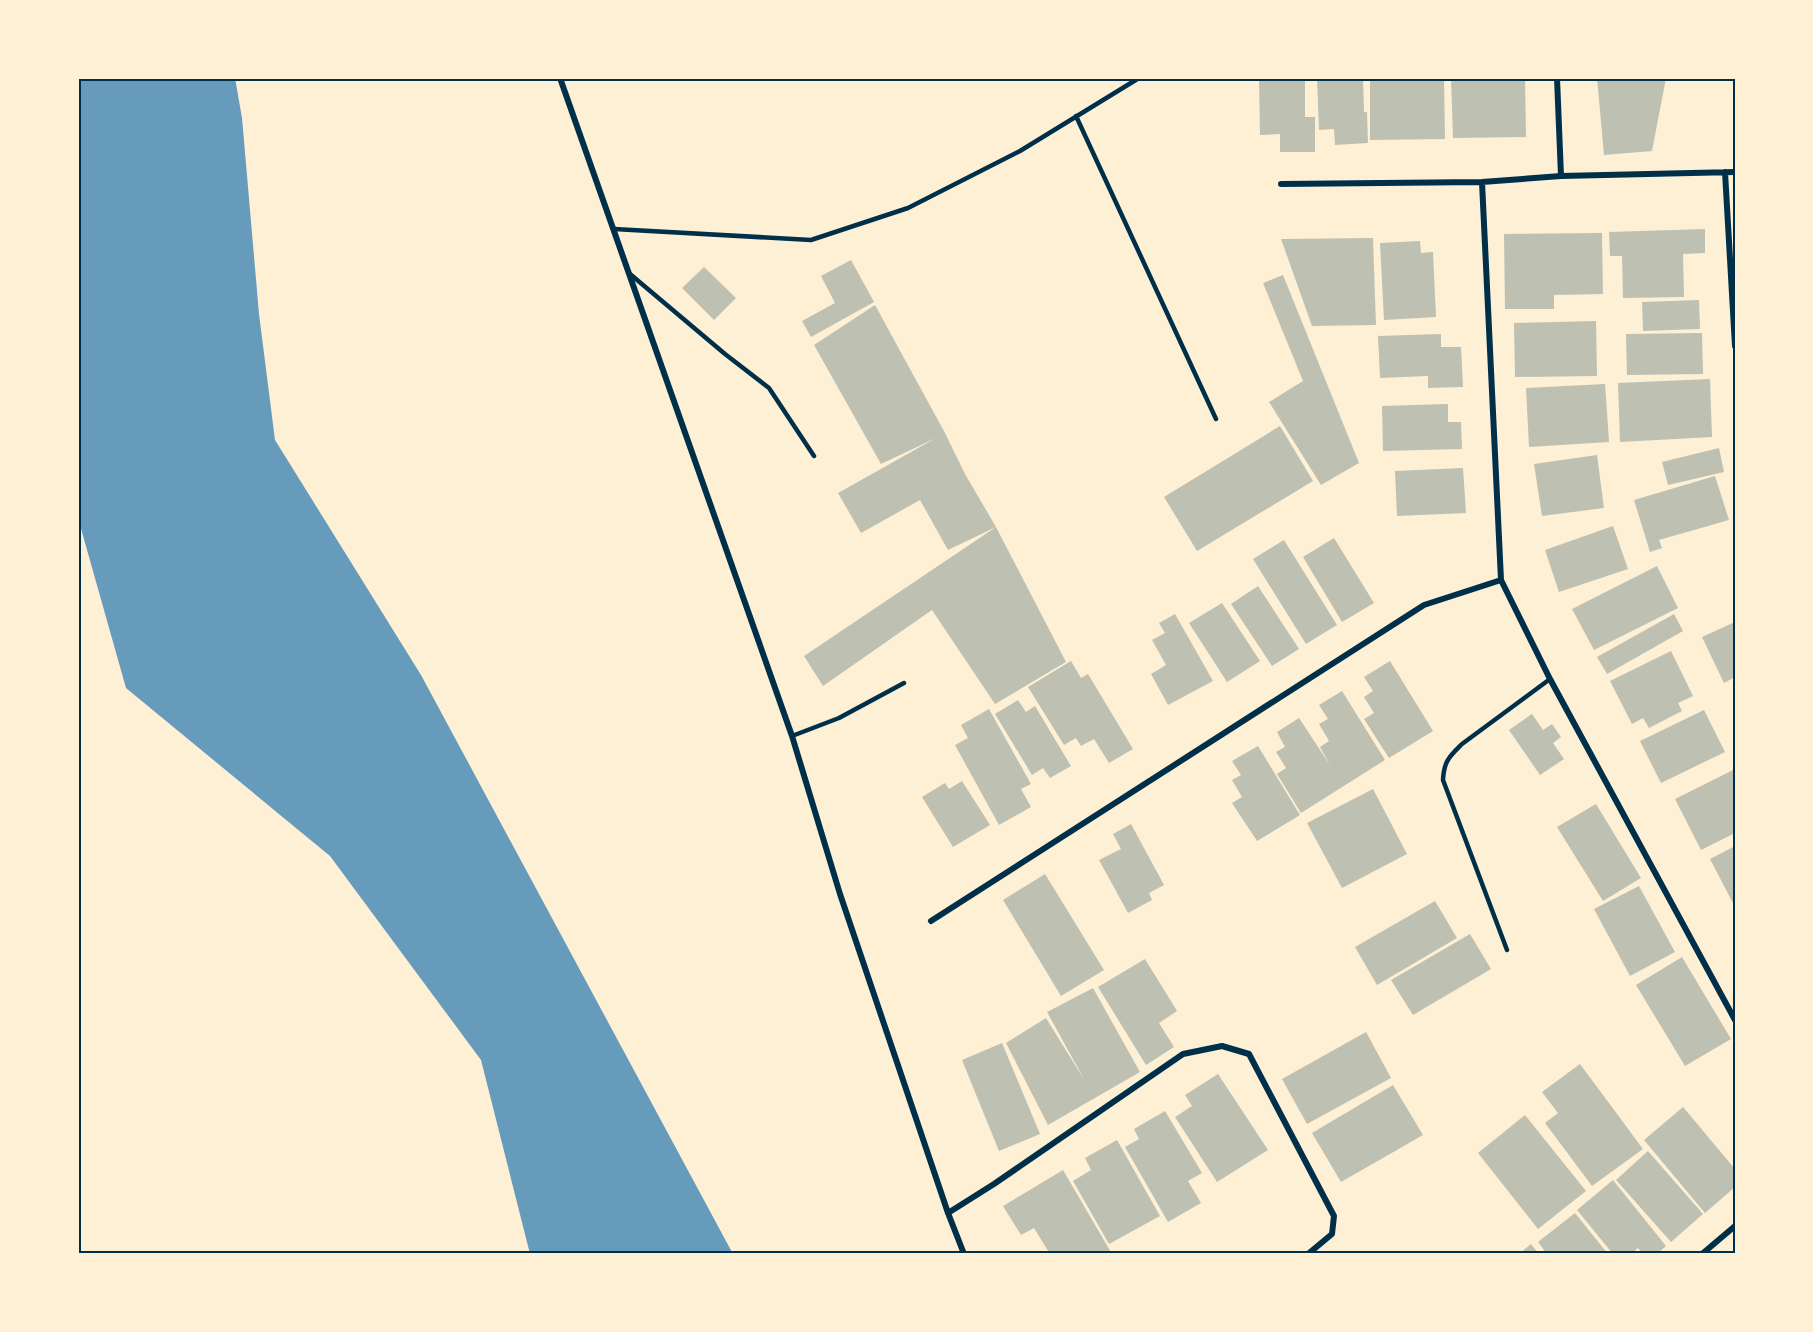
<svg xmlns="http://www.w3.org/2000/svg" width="1813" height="1332" font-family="'Alegreya Sans',sans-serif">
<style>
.water{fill:#669bbc}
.building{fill:#bec0b2}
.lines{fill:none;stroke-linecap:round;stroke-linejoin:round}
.service{stroke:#003049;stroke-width:4.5}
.minor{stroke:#003049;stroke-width:6}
.neatline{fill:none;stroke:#003049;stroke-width:2}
</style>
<rect width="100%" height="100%" fill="#fdf0d5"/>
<path class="water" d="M78,78H235L242,118L259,314L275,440L421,675L733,1254H530L481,1060L330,856L126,688L78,518Z"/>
<path class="building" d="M1259,78H1305V117H1315V152H1280V134L1260,135Z
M1317,78H1363L1364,112H1367L1368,143L1335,145L1334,129L1319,130Z
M1370,78H1444L1445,139L1370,140Z
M1451,78H1525L1526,137L1453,138Z
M1597,78H1666L1652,151L1604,155Z
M1705,229V253L1683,254L1684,297L1623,298L1622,256H1610L1609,232Z
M1602,233L1603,294L1554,295V309H1505L1504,234Z
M1373,238L1376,325L1312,326L1281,239Z
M1420,241L1421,253L1433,252L1436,317L1384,320L1380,243Z
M851,260L874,302L811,337L802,321L835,303L821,276Z
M704,267L736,298L714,320L682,288Z
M1283,275L1359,463L1321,485L1269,402L1303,381L1263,283Z
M1699,300L1700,329L1643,331L1642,302Z
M875,305L945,433L965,474L996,527L1066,662L995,704L932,610L823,686L804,656L996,527L948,550L920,500L861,533L838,493L936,438L881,464L814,345Z
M1596,321L1597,376L1515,377L1514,323Z
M1702,333L1703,374L1627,375L1626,334Z
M1441,334V347H1461L1463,387L1428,388V376L1380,378L1378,336Z
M1710,379L1712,437L1620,442L1618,383Z
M1605,384L1609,442L1529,447L1526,388Z
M1448,404V422H1461L1462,449L1383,451L1382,406Z
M1280,426L1313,481L1197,551L1164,497Z
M1719,448L1724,472L1668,485L1662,462Z
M1597,455L1604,508L1542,516L1534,464Z
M1463,468L1466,513L1397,516L1395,471Z
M1715,476L1729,520L1659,540L1662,548L1650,552L1634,500Z
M1613,526L1628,569L1559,592L1545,550Z
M1334,538L1374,603L1342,622L1303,557Z
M1284,540L1337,625L1306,644L1253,559Z
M1657,566L1678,608L1594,650L1572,609Z
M1258,586L1299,649L1272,666L1231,604Z
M1222,603L1260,661L1227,682L1189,623Z
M1175,614L1213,681L1168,705L1151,674L1166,665L1152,640L1165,633L1159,623Z
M1674,614L1683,631L1607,674L1597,657Z
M1735,622V677L1724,683L1702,637Z
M1671,651L1693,696L1678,703L1682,711L1649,728L1643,718L1632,724L1610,681Z
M1071,661L1081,678L1088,674L1133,749L1109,763L1094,739L1081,746L1076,738L1064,745L1028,687Z
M1390,661L1433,731L1389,758L1364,719L1374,713L1364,697L1373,691L1364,677Z
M1342,691L1385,760L1301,813L1277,774L1286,768L1276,752L1285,747L1277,732L1299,718L1330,765L1320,747L1329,741L1319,724L1328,719L1319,705Z
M1018,700L1026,712L1035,706L1071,766L1050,778L1043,768L1032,775L995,714Z
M989,709L1031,784L1021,789L1031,807L999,825L955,745L968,738L961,725Z
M1704,710L1725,752L1661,783L1640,741Z
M1532,714L1543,730L1552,724L1561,737L1553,743L1564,759L1540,775L1509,730Z
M1258,746L1300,815L1257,841L1232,803L1242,797L1232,780L1241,775L1232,761Z
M1735,769V833L1701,850L1675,799Z
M962,781L990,825L953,847L922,797L945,783L949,789Z
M1373,789L1407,854L1342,888L1307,823Z
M1596,804L1641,878L1603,901L1557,827Z
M1131,824L1164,885L1149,893L1152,900L1128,913L1099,860L1121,849L1113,834Z
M1735,846V907L1710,859Z
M1045,874L1104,970L1061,996L1003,900Z
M1639,886L1675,952L1630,976L1594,909Z
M1435,901L1457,938L1377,985L1355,947Z
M1470,934L1491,969L1413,1015L1391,980Z
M1682,957L1731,1039L1685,1066L1636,985Z
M1145,959L1177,1011L1159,1023L1174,1047L1146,1065L1098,987Z
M1093,988L1140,1072L1048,1125L1006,1043L1046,1018L1085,1081L1047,1012Z
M1366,1032L1391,1078L1307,1124L1282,1079Z
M1002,1043L1040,1134L999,1151L962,1060Z
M1580,1064L1643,1149L1592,1186L1545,1123L1558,1113L1542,1092Z
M1218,1074L1268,1150L1217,1182L1175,1117L1192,1106L1185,1095Z
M1393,1085L1423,1135L1341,1182L1312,1133Z
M1683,1107L1735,1169V1187L1705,1213L1644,1140Z
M1165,1111L1202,1173L1188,1181L1201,1203L1168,1222L1125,1147L1139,1139L1134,1129Z
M1525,1115L1586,1191L1538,1229L1478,1153Z
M1117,1140L1160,1216L1109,1244L1073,1181L1091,1170L1085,1158Z
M1648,1151L1703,1214L1671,1242L1616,1180Z
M1063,1170L1112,1254H1050L1034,1228L1021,1235L1003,1206Z
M1613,1180L1666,1246L1657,1254H1643L1638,1248L1631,1254H1613L1577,1210Z
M1575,1213L1608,1254H1547L1538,1242Z
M1531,1244L1539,1254H1519Z"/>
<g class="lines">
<path class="service" d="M1076,116L1216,419
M614,229L811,240L908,208L1020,151L1139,78
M630,274L725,354L769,388L814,456
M792,736L839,718L904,683
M1507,950L1443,780C1444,761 1449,757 1462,744L1550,679"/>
<path class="minor" d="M560,78L792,736L840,894L948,1213L964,1254
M1557,78L1561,176
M1725,172L1735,346
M1482,182L1501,580L1550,679L1735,1020
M1281,184L1482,182L1561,176L1735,172
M931,921L1424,605L1501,580
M948,1213L994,1184L1183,1054L1222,1046L1249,1054L1334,1216L1332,1234L1308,1254
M1702,1254L1735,1226"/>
</g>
<rect width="1813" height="1332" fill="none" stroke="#fdf0d5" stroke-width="159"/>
<rect x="80" y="80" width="1654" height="1172" class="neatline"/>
</svg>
